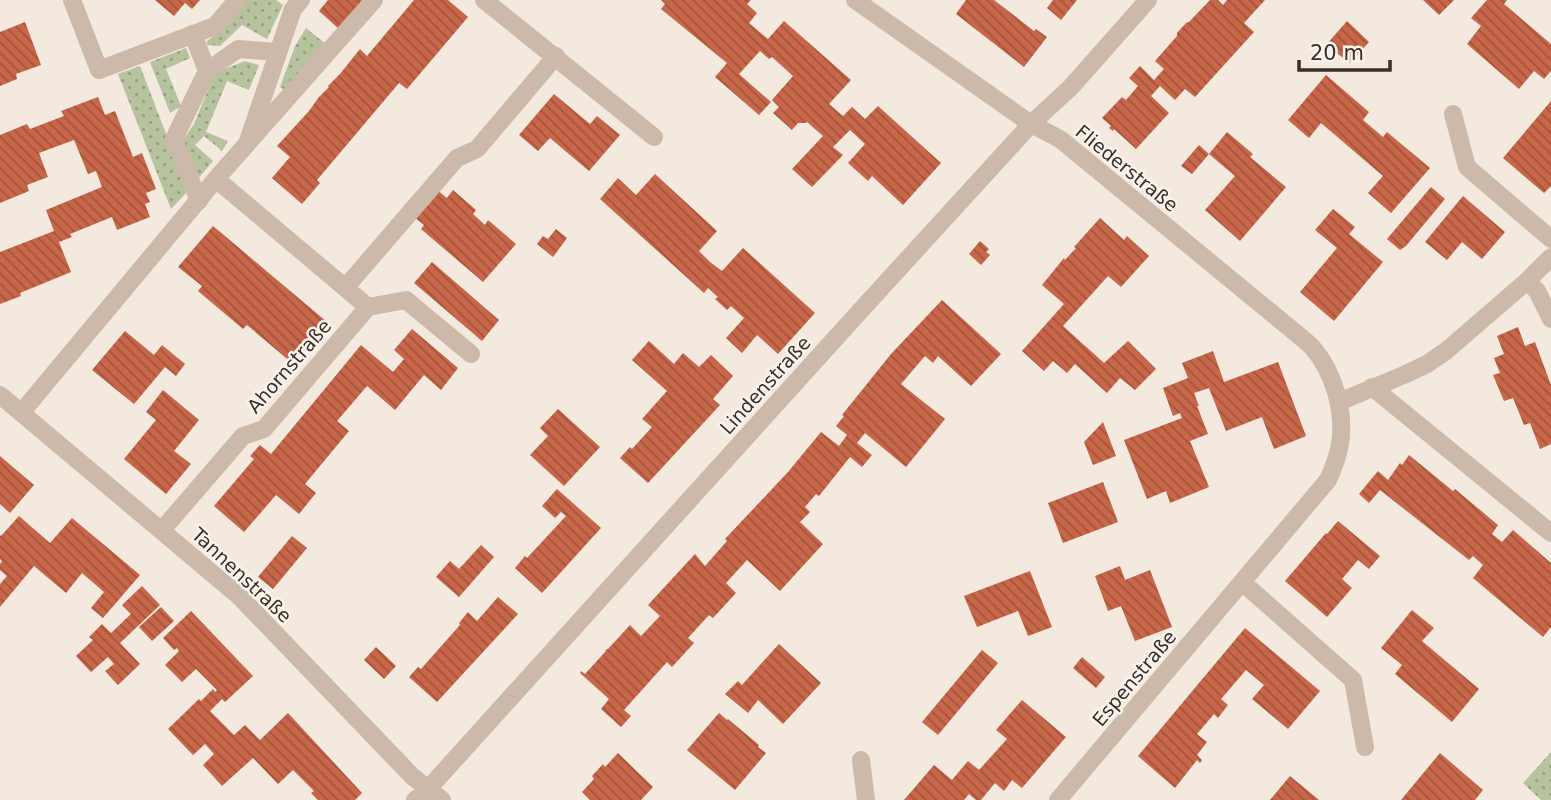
<svg xmlns="http://www.w3.org/2000/svg" width="1551" height="800" font-family="'DejaVu Sans',sans-serif">
<style>
.grass{fill:url(#grass-dots)}
.building{fill:url(#building-back-hatch)}
.lines{fill:none;stroke-linecap:round;stroke-linejoin:round}
.lane{stroke:#ccb9aa;stroke-width:18}
.street{stroke:#ccb9aa;stroke-width:18}
.labels{text-anchor:middle;dominant-baseline:central;stroke-width:5;stroke-linejoin:round;paint-order:stroke}
.street-label{font-size:19px;fill:#392e29;stroke:#faf3eb}
</style>
<defs>
<pattern id="grass-dots" width="8" height="8" patternUnits="userSpaceOnUse" patternTransform="scale(1.75)"><rect width="8" height="8" fill="#b6c39e"/><path d="M2 2h.1M6 6h.1" fill="none" stroke="#959f81" stroke-width="1.8" stroke-linecap="round"/></pattern>
<pattern id="building-back-hatch" width="6" height="6" patternUnits="userSpaceOnUse" patternTransform="scale(1.75)"><rect width="6" height="6" fill="#c76648"/><path d="M-1 5l2 2M0 0l6 6M5-1l2 2" fill="none" stroke="#a3543c"/></pattern>
</defs>
<rect width="100%" height="100%" fill="#f3e9de"/>
<path class="grass" d="M245,0H276L283,5L267,39L242,25L220,46L207,45V41L219,32Z
M306,28L327,45L287,92L280,87L295,46Z
M186,48L190,58L166,69L181,106L170,113L150,62Z
M245,61L259,65L249,90L227,81L206,132L228,141L222,151L204,136L195,145L213,161L196,181L181,143L194,124L215,73Z
M140,66L188,191L171,209L118,74Z
M1551,752V800H1541L1523,783Z"/>
<path class="building" d="M155,0H200L192,9L185,3L174,16Z
M328,0H364L339,29L319,11Z
M414,0H448L468,17L407,89L399,83L317,180L320,183L302,204L272,178L290,157L277,146L309,111L319,97L329,87L328,86L340,74L360,49L367,56Z
M661,0H751L747,4L757,13L749,23L768,39L784,21L851,80L829,104L843,116L852,107L865,119L878,106L941,163L903,205L872,176L868,181L848,163L865,144L850,130L833,147L843,155L812,187L792,169L823,136L807,122L805,123H798L792,130L773,113L779,107L772,100L793,76L772,57L769,59L760,51L739,74L771,102L759,115L715,77L727,63L661,9L665,4Z
M966,0H994L1034,31L1036,29L1047,37L1024,67L956,14Z
M1053,0H1077L1061,20L1047,8Z
M1210,0H1218L1223,5L1227,0H1265L1244,23L1254,32L1195,97L1185,89L1175,100L1160,86L1151,96L1169,113L1136,149L1114,129L1113,131L1109,128L1111,126L1102,118L1122,97L1126,100L1138,86L1129,78L1140,66L1154,80L1164,69L1155,61L1177,36V33L1186,23L1189,22Z
M1423,0H1454L1439,15Z
M1487,0H1507L1504,4L1551,44V71L1544,79L1534,71L1519,89L1467,44L1481,26L1471,18Z
M1347,21L1369,42L1350,63L1326,45Z
M25,22L41,65L16,74L17,79L0,86V32Z
M1326,75L1369,112L1363,120L1383,137L1387,132L1430,168L1391,213L1368,193L1383,176L1321,123L1309,138L1288,120Z
M554,94L590,124L597,116L620,135L589,171L550,138L538,151L519,135Z
M98,97L105,115L115,111L133,157L142,153L156,189L146,193L150,202L145,204L150,217L117,230L112,217L70,234L72,237L59,242L71,272L20,293L21,296L0,304V252L54,231L46,210L102,187L96,171L88,174L74,140L39,153L48,177L27,185L29,191L0,203V135L27,124L30,129L64,116L61,111Z
M1551,101V186L1544,193L1503,158Z
M1227,132L1253,154L1250,157L1286,187L1240,241L1205,210L1235,176L1209,154Z
M1199,145L1209,154L1192,174L1181,166Z
M655,174L717,231L699,251L710,262L722,271L743,248L815,313L778,354L757,335L742,353L726,338L744,318L731,306L727,310L715,299L718,297L708,288L704,293L600,199L618,178L636,195Z
M1431,187L1445,199L1406,246L1400,250L1387,239Z
M437,190L447,198L453,190L476,210L473,214L485,225L488,220L516,244L483,282L421,229L424,225L414,217Z
M1463,196L1505,232L1482,259L1462,242L1447,260L1425,242Z
M1333,209L1355,227L1349,234L1383,262L1334,321L1300,292L1337,248L1315,230Z
M1100,218L1124,240L1127,236L1149,256L1121,287L1108,276L1063,326L1104,363L1128,341L1156,369L1135,390L1120,378L1107,393L1075,364L1067,373L1053,361L1044,371L1022,351L1064,304L1042,285L1064,258L1065,260L1076,248L1074,247Z
M213,226L327,322L292,363L247,325L243,329L198,291L202,286L178,267Z
M556,229L567,238L553,257L537,244L543,236L548,239Z
M980,241L989,249L986,252L990,255L981,265L969,254Z
M432,262L499,320L482,341L414,283Z
M942,300L1001,354L971,386L938,356L933,363L925,356L901,384L945,419L906,467L865,433L857,443L872,455L862,467L850,457L819,496L816,494L805,507L810,512L800,522L823,544L780,591L747,560L726,583L736,593L713,618L709,615L688,638L694,643L672,667L667,662L624,710L631,716L621,727L601,709L609,699L580,673L581,671L585,674L606,651L605,650L608,649L630,625L641,636L660,616L648,605L695,554L705,566L727,541L725,539L788,472L821,432L839,446L847,435L836,426L844,416L842,415L891,354Z
M1518,327L1525,346L1535,342L1551,385V444L1540,449L1530,423L1524,425L1513,398L1504,401L1493,375L1500,373L1494,358L1504,354L1497,336Z
M412,329L458,368L441,390L424,375L395,410L367,386L337,421L349,431L305,484L316,493L299,514L276,495L244,532L214,506L254,459L250,456L260,445L271,454L361,345L393,372L404,359L394,350Z
M125,331L154,355L162,345L185,364L176,376L165,367L134,404L92,370Z
M649,341L674,364L683,353L699,367L711,355L733,376L713,399L720,405L648,483L620,458L630,447L632,449L652,427L642,419L667,391L632,360Z
M1213,351L1224,382L1278,362L1306,436L1274,449L1262,417L1226,431L1209,388L1194,393L1199,406H1197L1208,434L1190,441L1209,487L1170,503L1166,491L1147,499L1124,440L1182,418L1180,413L1173,416L1163,388L1188,378L1182,363Z
M163,390L199,420L174,451L191,464L166,494L124,459L156,420L146,412Z
M558,409L600,447L564,486L530,455L548,436L540,428Z
M1103,422L1116,456L1093,465L1084,442Z
M1409,455L1453,491L1455,489L1498,525L1492,534L1502,542L1513,530L1551,563V627L1543,637L1473,578L1483,565L1473,556L1469,560L1380,490L1369,503L1359,494L1378,471L1388,480L1400,463L1402,465Z
M0,456L34,485L10,513L0,504Z
M1103,482L1118,522L1063,543L1048,503Z
M557,489L601,528L542,593L515,568L525,556L527,558L566,516L561,512L555,518L542,506Z
M19,516L50,543L72,518L140,575L103,618L91,608L104,592L82,573L66,593L34,566L0,607V584L7,576L0,570V564L2,561L0,559V535L1,536Z
M1338,521L1380,556L1369,569L1358,560L1342,579L1352,588L1327,617L1285,581L1326,533L1327,534Z
M292,536L307,548L273,589L258,577Z
M481,545L494,557L459,597L436,577L450,561L459,569Z
M1120,566L1125,580L1150,570L1172,627L1135,641L1121,606L1108,611L1095,576Z
M1030,571L1052,627L1028,636L1018,611L977,627L964,596Z
M142,586L160,605L120,643L140,664L118,685L105,671L114,664L108,657L91,672L76,656L93,640L89,637L102,624L111,633L131,614L122,605Z
M498,597L518,614L437,702L409,677L418,667L421,669L460,625L459,623L468,612L477,621Z
M161,607L174,621L152,641L139,627Z
M1412,610L1434,628L1422,641L1479,689L1452,722L1395,674L1402,665L1381,648Z
M191,611L253,676L225,702L222,699L210,711L234,735L245,725L260,740L288,713L362,793L355,800H318L311,793L314,791L293,770L278,784L253,758L222,786L203,765L214,754L205,744L193,755L168,729L199,699L201,701L213,689L215,692L217,690L196,669L182,682L165,665L179,651L177,648L174,650L163,638Z
M1245,628L1320,691L1288,729L1252,699L1264,685L1246,670L1221,699L1228,705L1218,718L1214,714L1197,734L1207,742L1197,755L1202,760L1200,763L1197,760L1175,788L1138,756Z
M779,644L821,683L783,724L758,700L748,713L725,694L738,681L742,685Z
M376,647L396,666L384,679L364,660Z
M982,650L998,663L938,735L922,722Z
M1082,657L1105,677L1096,688L1073,668Z
M1022,700L1066,737L1022,788L1012,780L1004,791L995,783L981,800H976L969,794L964,800H904L934,765L952,780L968,761L979,770L1007,739L996,730Z
M719,713L727,720L728,719L759,745L758,747L766,753L735,790L687,750Z
M618,753L653,787L641,800H590L582,792L594,779L592,776L603,764L605,767Z
M1440,753L1483,790L1475,800H1401Z
M1290,776L1319,800H1270Z"/>
<g class="lines">
<path class="lane" d="M193,34L207,71
M247,144L293,9L301,0
M199,201L174,139L207,71L238,49L278,52
M368,307L406,300L471,354"/>
<path class="street" d="M72,0L99,70L215,26L237,0
M484,0L654,137
M855,0L1031,124L1060,139L1291,329C1298,335 1306,341 1312,347C1334,372 1345,411 1340,444C1338,457 1333,469 1328,480L1058,800
M1453,114L1467,167L1551,239
M1527,281L1537,291L1551,319
M345,288L457,158L477,149L556,56
M1372,387L1551,533
M0,395L239,596L412,776L442,800
M1339,402L1406,374L1427,364L1446,351L1527,281L1551,257
M21,413L216,179L374,0
M162,530L243,436L264,429L368,307L216,179
M1243,583L1353,680L1365,747
M861,760L866,800
M415,800L428,789L861,310L1031,124L1071,87L1148,0"/>
</g>
<g class="labels">
<g class="street-label">
<text transform="translate(1127 168) rotate(39)">Fliederstraße</text>
<text transform="translate(289 366) rotate(-49)">Ahornstraße</text>
<text transform="translate(765 385) rotate(-48)">Lindenstraße</text>
<text transform="translate(242 575) rotate(43)">Tannenstraße</text>
<text transform="translate(1134 678) rotate(-50)">Espenstraße</text>
</g>
</g>
<path d="M1299 60v10h91v-10" fill="none" stroke="#392e29" stroke-width="3.5"/>
<text x="1310" y="60" font-size="21" fill="#392e29" stroke="#faf3eb" stroke-width="5" paint-order="stroke">20 m</text>
</svg>
